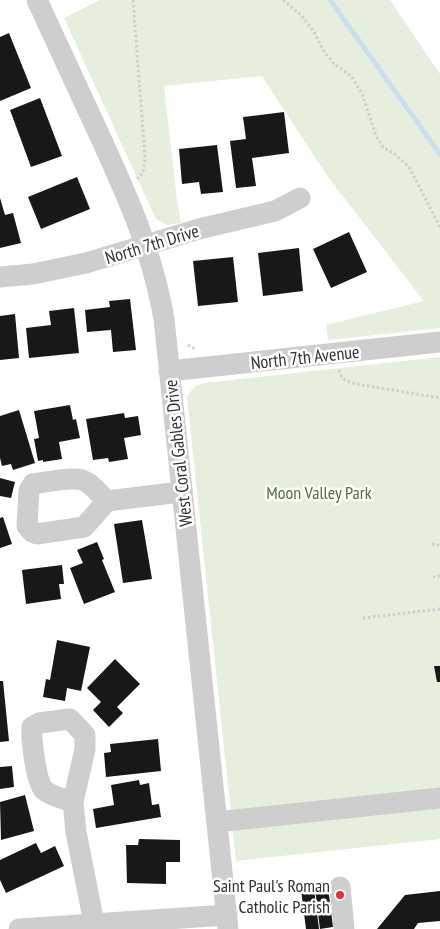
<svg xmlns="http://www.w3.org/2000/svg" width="440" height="929" font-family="'PT Sans Narrow',sans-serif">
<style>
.green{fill:#e6eede}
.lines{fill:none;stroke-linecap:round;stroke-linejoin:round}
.stream{stroke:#cadeee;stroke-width:5}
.building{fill:#181818}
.path{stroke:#cecece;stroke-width:3;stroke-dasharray:2.5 2.5;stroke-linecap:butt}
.minor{stroke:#cecece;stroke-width:21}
.poi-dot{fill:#ee2c2f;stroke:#fff;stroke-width:2}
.labels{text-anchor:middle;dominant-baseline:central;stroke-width:5;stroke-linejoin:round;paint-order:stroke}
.street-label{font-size:18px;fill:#313131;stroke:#fff}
.park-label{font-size:18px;fill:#506f3b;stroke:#fff}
.poi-label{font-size:18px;fill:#313131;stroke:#fff;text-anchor:end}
</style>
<rect width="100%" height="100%" fill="#fff"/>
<path class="green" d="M100,0H390L440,74V328L328,340L326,325L424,301L328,177L262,76L164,86L177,201L181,223L167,225L156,219L64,18Z
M440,357V839L236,861L187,397L194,387L203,383Z"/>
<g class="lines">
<path class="stream" d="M330,0L440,154"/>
</g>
<path class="building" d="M9,33L31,88L0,101V37Z
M40,98L62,156L31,167L10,110Z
M284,112L289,153L252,158L256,186L236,188L230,141L246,139L243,117Z
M217,145L223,192L201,194L199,182L182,184L179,149Z
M77,177L90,209L41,229L28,197Z
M0,198L5,215L13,213L21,243L0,248Z
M349,232L367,272L331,288L313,249Z
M299,248L303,291L263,296L258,253Z
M233,257L238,302L198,306L193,261Z
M130,299L136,350L113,352L111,330L87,332L85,310L110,307L109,301Z
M74,308L79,353L29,358L26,328L51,325L49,311Z
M15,314L19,358L0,360V316Z
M70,405L73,420L76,419L80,438L59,442L62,459L43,462V460L38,461L34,439L39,438L34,411Z
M19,410L35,463L13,470L11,464L2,466L0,458V416Z
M124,413L125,418L138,416L141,435L124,438L128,459L109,462L108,458L93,460L86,419Z
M0,478L15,482L11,498L0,496Z
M3,517L12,544L0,548V518Z
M142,520L152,579L123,583L114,524Z
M97,542L104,559L102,560L115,592L84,604L70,568L83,563L77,550Z
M62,565L64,584H59L61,599L26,604L22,570Z
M57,640L90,647L81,691L67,688L65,701L43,697L46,679L50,680Z
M115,659L140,684L117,707L123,713L109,727L93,710L101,702L87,688Z
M434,666H440V682H437Z
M0,681H3L9,741L0,742Z
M158,739L161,771L106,777L104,753L111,752L110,744Z
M12,766L14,787L0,789V767Z
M139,780L140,785L149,783L152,805L159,804L161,817L96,828L93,809L114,805L111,785Z
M25,795L34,831L1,840L0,802Z
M139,839L180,840V862H166V884L127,883L126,845H138Z
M36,843L41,853L55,846L64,866L6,893L0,880V860Z
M328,887L333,927L320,929L315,889Z
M314,889L319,929H306L301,890Z
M440,891V921L418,923L414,929H377L405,895Z"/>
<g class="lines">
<path class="path" d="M133,0L145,158L143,173L137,179
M283,0L301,15L314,32L323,50L334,64L351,76L362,93L376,136L383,147L396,155L409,167L440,227
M188,345L195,349
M339,370L342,378L351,383L440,398
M432,544L440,545
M433,577L440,576
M363,618L440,609"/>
<path class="minor" d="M37,0C57,44 78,88 98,132C127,195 152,250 164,319L228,929
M0,277L33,274L86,263L199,229L275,211L300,198
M169,371L440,342
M107,501C100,495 92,483 82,480C70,477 46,482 33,484L29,490L27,526L32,532L37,534L84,527L107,501L181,492
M73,802C64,799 51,796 44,790C36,782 31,739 32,727L39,723L70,719L85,735V749L73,802L76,832L94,923
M217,822L440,798
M340,887L344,929
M19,929L227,915"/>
</g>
<circle class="poi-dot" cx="340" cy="895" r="5"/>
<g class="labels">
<g class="street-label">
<text transform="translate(152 244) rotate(-17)">North 7th Drive</text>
<text transform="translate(305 357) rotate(-6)">North 7th Avenue</text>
<text transform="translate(178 453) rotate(-96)">West Coral Gables Drive</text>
</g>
<g class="park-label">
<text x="319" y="492">Moon Valley Park</text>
</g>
<g class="poi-label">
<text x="330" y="885">Saint Paul's Roman<tspan x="330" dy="21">Catholic Parish</tspan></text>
</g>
</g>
</svg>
